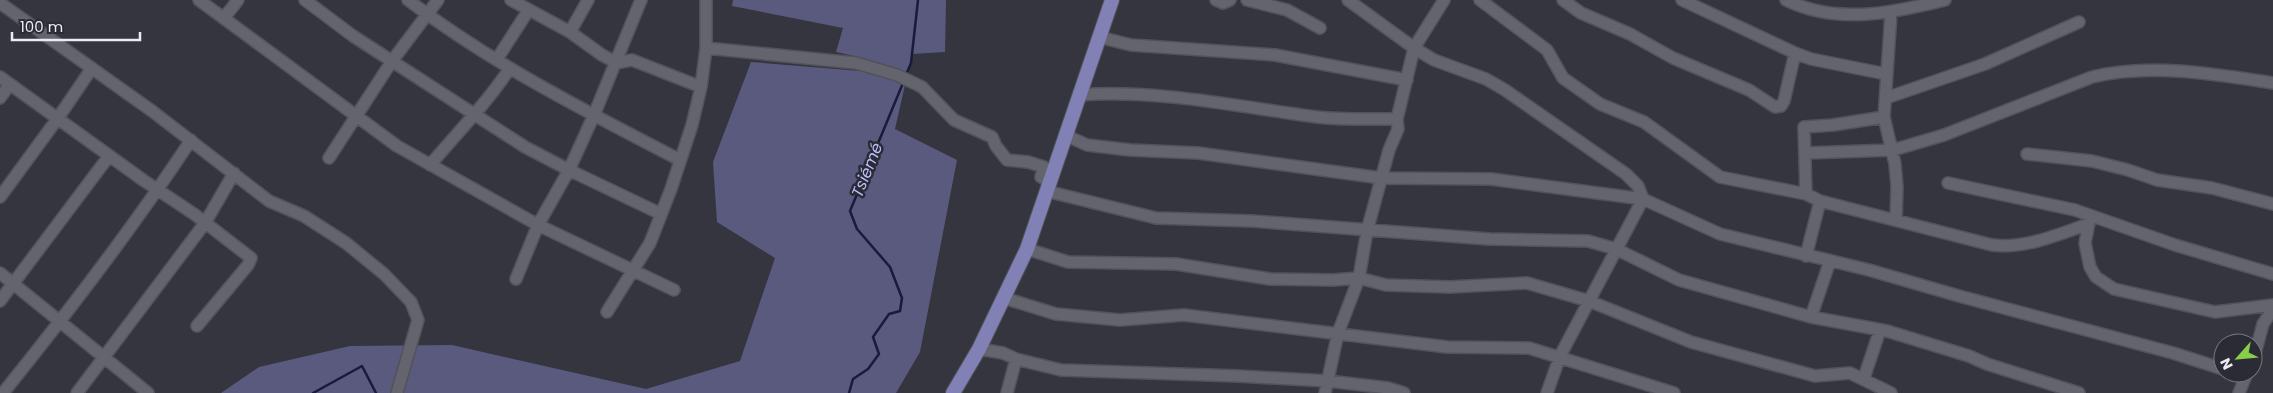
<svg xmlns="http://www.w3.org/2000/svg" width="2273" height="393" font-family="Poppins,sans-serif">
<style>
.green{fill:#5a5a7f}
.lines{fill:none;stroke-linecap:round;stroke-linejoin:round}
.stream{stroke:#1c1a3a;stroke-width:2.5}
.minor-casing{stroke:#52525a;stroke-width:14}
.major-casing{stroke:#52525a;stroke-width:16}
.minor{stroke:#63646e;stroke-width:11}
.major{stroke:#8181b5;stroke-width:14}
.labels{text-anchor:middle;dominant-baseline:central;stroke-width:5;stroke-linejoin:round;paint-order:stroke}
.water-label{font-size:16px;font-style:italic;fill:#bdbeff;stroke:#2a2b34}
</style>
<rect width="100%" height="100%" fill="#34353e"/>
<path class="green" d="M733,0H946L945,52L912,54L895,129L957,160L920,352L896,393H221L259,367L350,346L452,345L646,389L740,361L775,258L717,222L713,162L751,62L861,71L859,57L836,52L843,28L732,6Z"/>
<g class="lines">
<path class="stream" d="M906,75L911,63L918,0
M313,393L362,366L376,393
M849,393L853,379L868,369L879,354L873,337L889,314L900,311L902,298L890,267L857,229L850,211L903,83"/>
<g class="minor-casing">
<path id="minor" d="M199,0L397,146L538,225L674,290
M305,0L353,36L525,147L569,170L661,214
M408,0C492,64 587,112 680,160
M511,0L570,32L602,55L617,63L632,60L701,87
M1216,0L1223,3L1230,0
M1247,0L1287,10L1320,28
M1348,0L1414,48L1434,60L1486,79L1505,90L1626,174L1638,186L1643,199L1560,356L1547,393
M1480,0L1547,50L1563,78L1600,104L1644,122L1720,177L1806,194L1820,201L1992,245C2024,249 2058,235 2088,224
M1563,0L1581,13L1630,34L1673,58L1749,90L1775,107L1781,106L1784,101L1795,53
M1682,0L1795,53L1811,59L1886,74
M1786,0C1837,25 1893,13 1945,0
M0,3L152,111L269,201L304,216L346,243L384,274L411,302L418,320L397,393
M1891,13L1884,117L1895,164L1897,187L1896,220
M224,18L238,0
M570,32L588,0
M1099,37L1131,45L1275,55L1407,80
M706,48L856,63L897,75L922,87L954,120L992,137L996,146L1007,160L1028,162L1044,167L1041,177L1049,181
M497,59L528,11
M0,77L143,180L194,214L251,258L248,265L197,326
M1079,95C1157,89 1240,107 1317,117C1343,120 1371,119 1397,119
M0,98L10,84
M1886,98L1985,64L2079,22
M1065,135L1087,145L1130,150L1198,153L1381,178L1491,179L1643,199L1720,234L1869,270L1959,296L2173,353L2223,369
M1806,153L1893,150L1944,135L2092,77C2151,63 2214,74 2273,83
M2027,154L2092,161L2128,170L2157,180L2212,188L2273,204
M329,158L392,61L438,0
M430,165C457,133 487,103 510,68
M1948,183L2075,210L2175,245L2273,274
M1046,191L1156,218L1252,221L1489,239L1588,241L1616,249L1679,280L1811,317L1887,331L1969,356L1987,364L2079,393
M1806,194L1804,127L1833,125L1884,117
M0,197L58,118L92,68
M2090,218L2085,243L2090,267L2096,277L2114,289L2215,312L2273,305
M1027,249L1068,262L1176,264L1270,279L1333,280L1359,278L1386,285L1450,287L1527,283L1589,301L1691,342L1815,376L1850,373L1891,393
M1806,256L1820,201
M0,273L148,393
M516,279L538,225L569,170L594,115L641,0
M1004,298L1056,314L1120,320L1184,315L1447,347L1529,348L1674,393
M0,301L109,156
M607,312L650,243L671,189L692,125L701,87L706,48V0
M1811,317L1830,261
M979,349L1003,353L1016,359L1061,370L1238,376L1328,381L1388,388L1404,393
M2253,361L2263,324L2273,309
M1864,378L1880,330
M3,393C69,311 133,228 191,140
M77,393L205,223L234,173
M1007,393L1016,359
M1325,393L1338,333L1359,278L1367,231L1389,150L1398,129L1397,119L1414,48L1444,0
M2239,393L2247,373"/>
</g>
<g class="major-casing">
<path id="major" d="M953,393L979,349L1027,249L1112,0"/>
</g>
<use href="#minor" class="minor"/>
<use href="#major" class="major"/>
</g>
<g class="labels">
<g class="water-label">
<text transform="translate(867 170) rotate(-68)">Tsiémé</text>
</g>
</g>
<g transform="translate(2238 358) rotate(243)"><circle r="24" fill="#2a2b34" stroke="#777880"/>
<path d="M0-4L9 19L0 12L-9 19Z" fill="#86cf4b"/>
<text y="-8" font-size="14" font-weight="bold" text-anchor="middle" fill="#ebebf1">N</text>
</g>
<path d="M12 32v8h128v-8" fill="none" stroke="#ebebf1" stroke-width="2.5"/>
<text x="20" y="32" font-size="15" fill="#ebebf1" stroke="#2a2b34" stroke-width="4" paint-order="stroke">100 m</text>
</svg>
